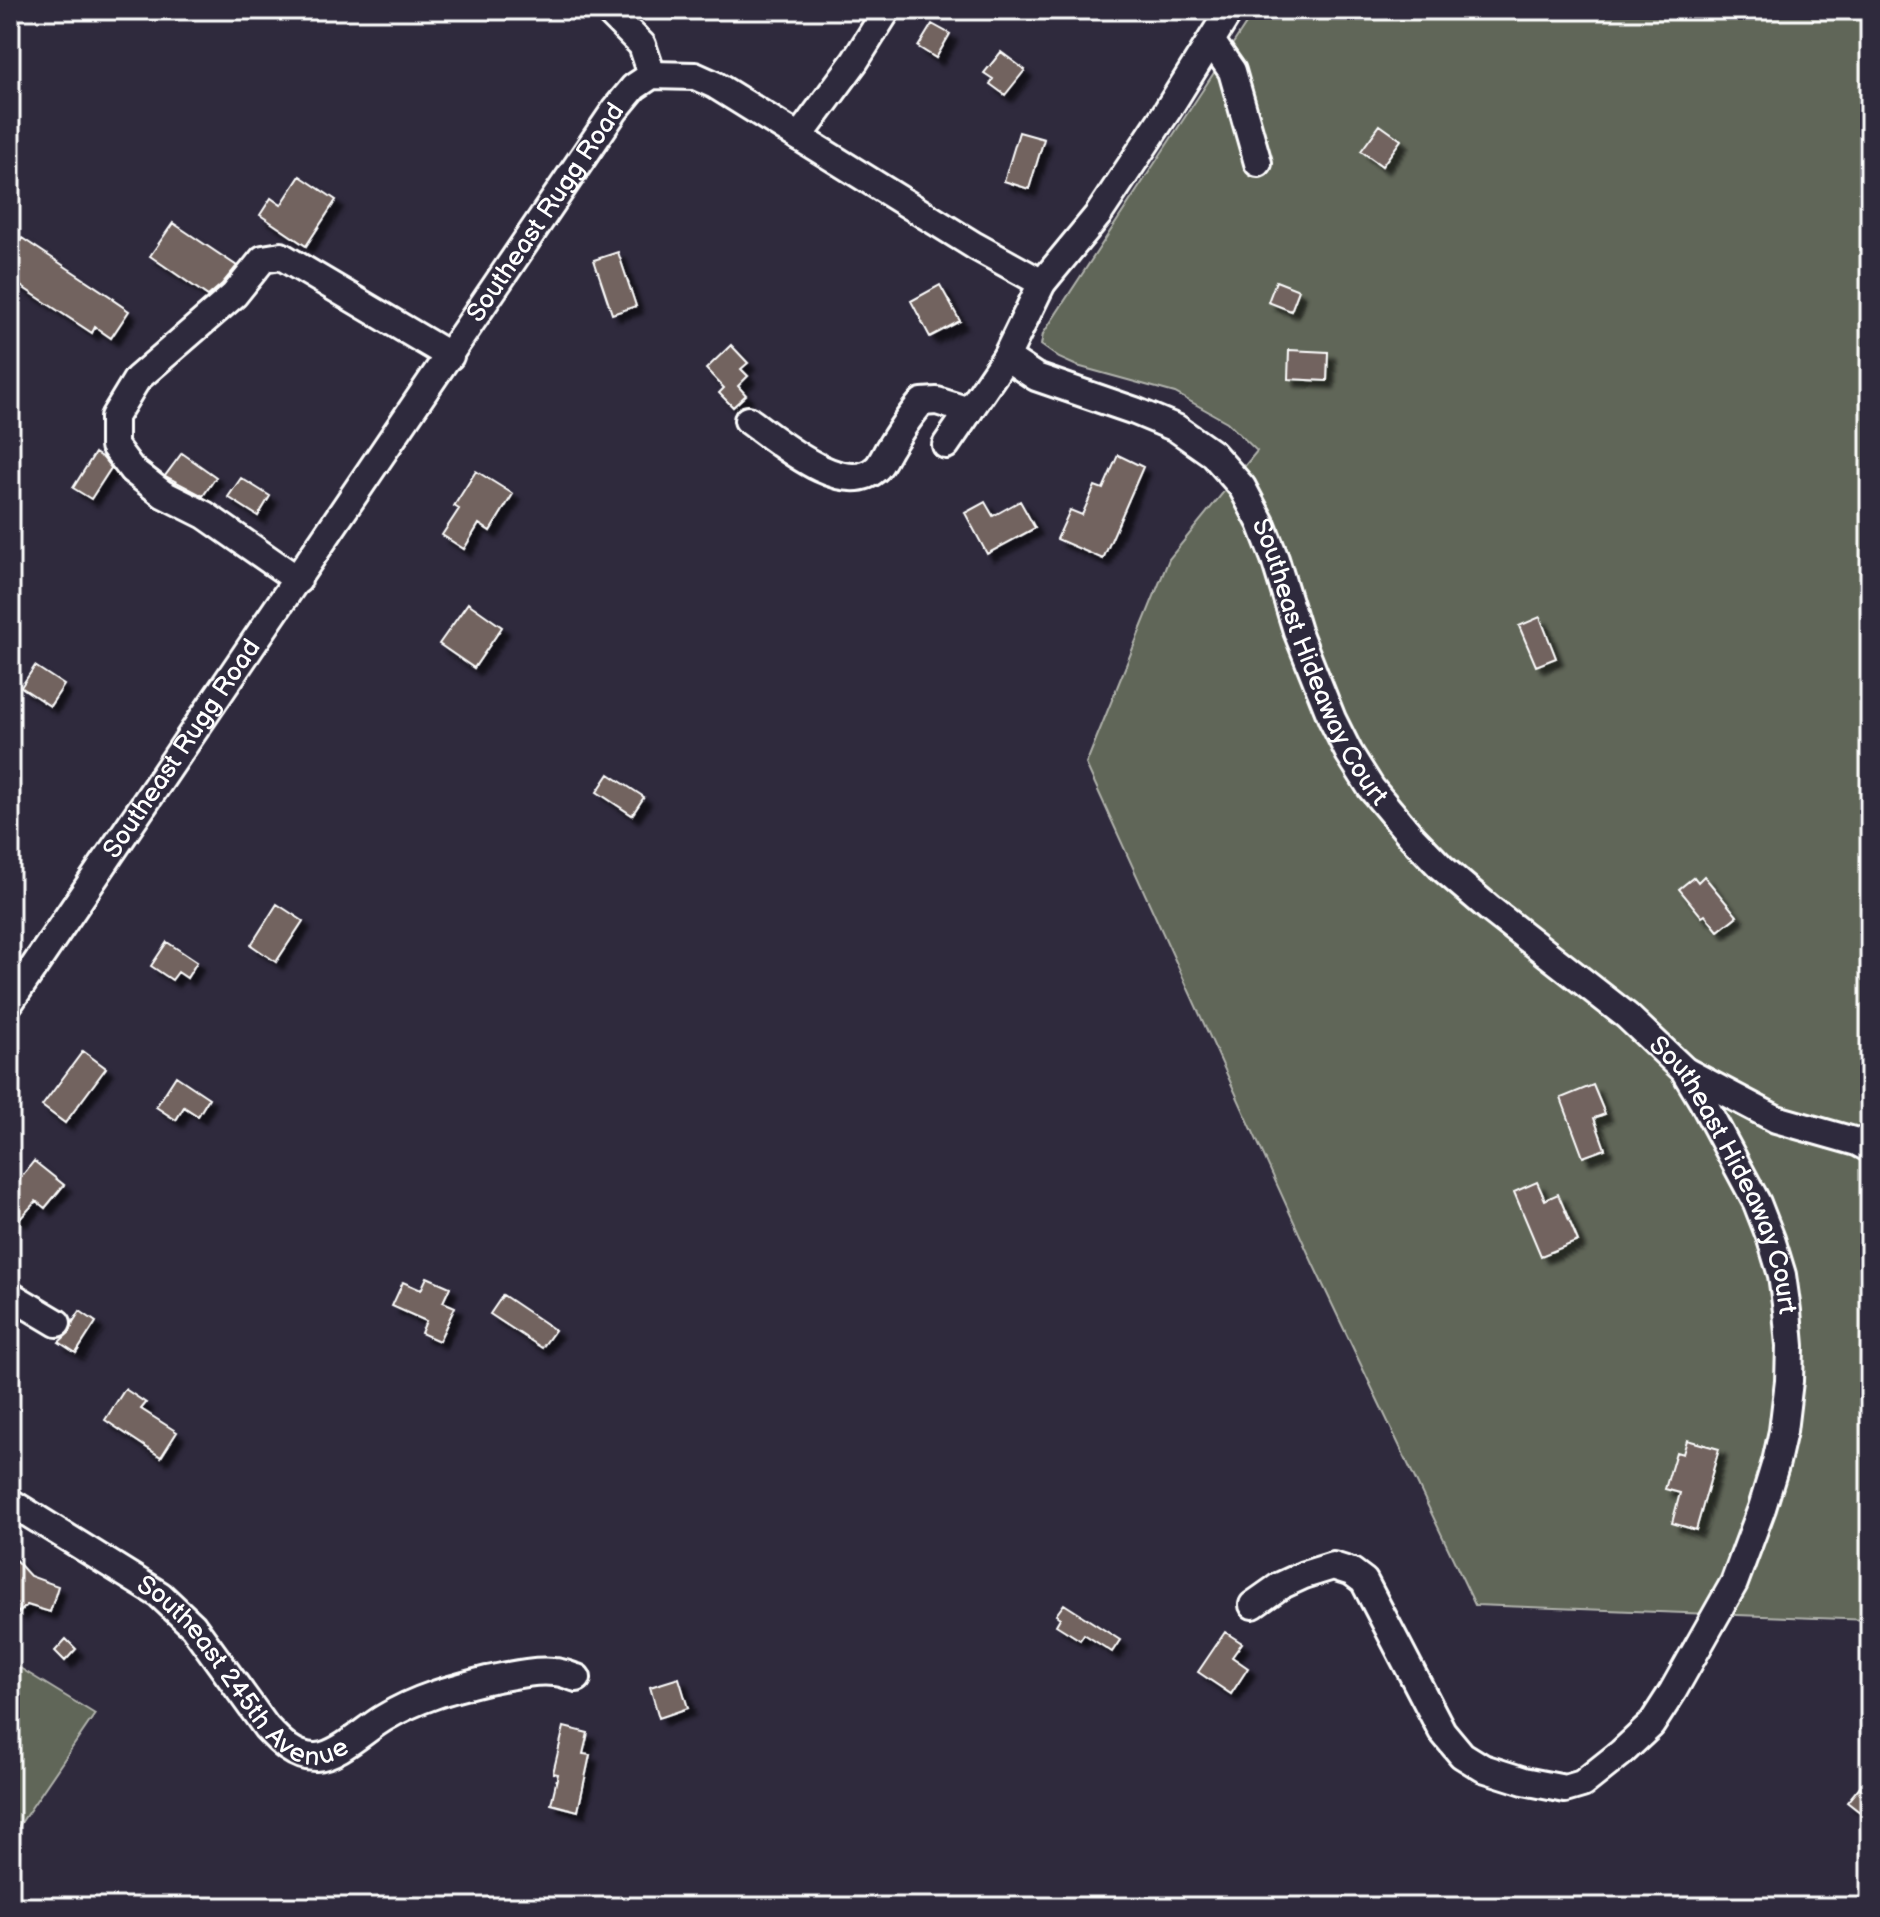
<svg xmlns="http://www.w3.org/2000/svg" width="1880" height="1917" font-family="'Balsamiq Sans',sans-serif">
<style>
.green{fill:#606658;stroke:#b0b2ac;stroke-width:2}
.building{fill:#72635f;stroke:#fff;stroke-width:2;filter:url(#shadow)}
.lines{fill:none;stroke-linecap:round;stroke-linejoin:round}
.minor-casing{stroke:#fff;stroke-width:32}
.minor{stroke:#2f2a3d;stroke-width:26}
.labels{text-anchor:middle;dominant-baseline:central;stroke-width:6;stroke-linejoin:round;paint-order:stroke}
.street-label{font-size:26px;fill:#fff;stroke:#2f2a3d}
</style>
<defs>
<filter id="shadow"><feDropShadow dx="7" dy="7" stdDeviation="2" flood-color="#0009"/></filter>
</defs>
<rect width="100%" height="100%" fill="#2f2a3d"/>
<filter id="ink" filterUnits="userSpaceOnUse"><feTurbulence type="fractalNoise" baseFrequency=".0125" numOctaves="2"/><feDisplacementMap in="SourceGraphic" scale="16" xChannelSelector="R" yChannelSelector="G"/><feConvolveMatrix kernelMatrix="1 2 1 2 8 2 1 2 1" color-interpolation-filters="sRGB"/></filter>
<g filter="url(#ink)">
<path class="green" d="M1255,10H1870V1620L1475,1605L1314,1266L1086,764L1169,559L1257,451L1227,422L1175,393L1077,366L1059,358L1041,345L1043,334Z
M10,1662L95,1714L10,1839Z"/>
<path class="building" d="M932,24L950,34L936,58L918,47Z
M1001,52L1025,70L1005,95L990,84L993,79L984,73Z
M1380,125L1401,140L1382,166L1361,151Z
M1019,132L1044,139L1029,189L1004,181Z
M300,176L336,200L306,246L260,215L271,198L281,205Z
M173,223L237,266L222,284L208,296L150,256Z
M22,238L114,299L113,300L129,311L111,338L95,327L92,333L10,279V255Z
M618,252L636,306L612,314L594,260Z
M1276,281L1299,290L1291,311L1268,302Z
M940,285L960,321L930,337L911,301Z
M731,345L748,363L741,369L748,376L738,386L746,395L733,407L719,393L724,388L706,369Z
M1289,350L1328,352L1327,381L1288,379Z
M95,453L103,458L111,468L91,499L73,488Z
M182,453L216,477L203,496L165,476Z
M1118,455L1143,467L1103,559L1057,539L1070,510L1082,515L1095,486L1103,489Z
M476,471L513,494L490,531L479,524L464,549L442,535L459,509L454,506Z
M241,478L270,496L258,516L228,497Z
M1020,501L1035,528L987,554L965,513L985,502L993,516Z
M468,603L502,627L474,668L439,644Z
M1540,617L1556,658L1536,666L1519,626Z
M35,666L64,685L50,706L21,687Z
M609,774L644,797L632,815L597,792Z
M1704,876L1737,916L1718,931L1705,915L1702,917L1679,889L1694,877L1698,882Z
M277,904L303,921L276,962L251,945Z
M167,942L197,962L187,978L178,972L172,980L151,966Z
M83,1051L106,1068L65,1123L42,1106Z
M176,1076L209,1098L198,1116L184,1107L176,1120L156,1107Z
M1593,1085L1605,1114L1594,1118L1605,1149L1583,1157L1561,1098Z
M34,1161L64,1185L45,1208L36,1201L19,1220L10,1213V1191Z
M1537,1182L1545,1200L1558,1194L1578,1241L1541,1256L1514,1192Z
M427,1277L450,1287L443,1302L455,1307L439,1341L421,1333L426,1321L392,1306L403,1282L421,1290Z
M503,1295L555,1330L542,1348L490,1314Z
M80,1311L96,1322L76,1353L59,1342L70,1332L73,1322Z
M125,1389L146,1403L141,1409L177,1432L161,1457L105,1420Z
M1687,1440L1719,1449L1696,1530L1672,1523L1680,1493L1665,1489L1676,1452L1683,1454Z
M10,1554L30,1576L58,1586L50,1612L27,1605L19,1613L10,1602Z
M1064,1604L1120,1640L1112,1652L1084,1634L1080,1640L1056,1625L1060,1618L1056,1615Z
M1225,1632L1242,1643L1232,1657L1248,1668L1231,1694L1198,1672Z
M66,1639L76,1649L65,1661L55,1651Z
M679,1678L688,1708L659,1718L650,1687Z
M564,1727L588,1733L583,1754L590,1755L578,1811L551,1804L558,1774L553,1773Z
M1870,1774V1820L1847,1802Z"/>
<g class="lines">
<g class="minor-casing">
<g id="minor">
<path d="M607,10L642,45L652,75"/>
<path d="M1211,41L1232,71L1258,163"/>
<path d="M799,137L855,61L887,10"/>
<path id="s1" d="M1006,357L1036,377L1135,411L1176,428L1213,454L1242,487L1261,523L1275,559L1297,631L1332,719L1349,753L1371,788L1411,836L1441,867L1490,909L1627,1016L1684,1070L1702,1100L1757,1203L1771,1239L1782,1275L1787,1311L1790,1346L1789,1381L1783,1431L1776,1462L1762,1508L1734,1583L1673,1691L1651,1725L1621,1753L1582,1784L1565,1789L1524,1781L1483,1768L1462,1755L1442,1731L1364,1581L1352,1572L1333,1566L1304,1575L1280,1586L1253,1605"/>
<path d="M748,420C775,439 844,500 877,468C882,463 886,453 890,447C900,431 909,416 922,402L937,401L969,411"/>
<path d="M946,445L1006,357L1042,283L1098,215L1167,111L1230,10"/>
<path d="M298,580L205,515L163,494L132,470L114,446V417L137,379L234,295L263,259L281,256L450,356"/>
<path id="s2" d="M10,1002L615,110L634,87L652,75L695,76L715,85L975,246L1042,283"/>
<path d="M1687,1072L1776,1119L1857,1142L1870,1149"/>
<path d="M10,1295L57,1323"/>
<path id="s3" d="M10,1502L160,1595L193,1626L266,1727C279,1741 295,1758 316,1757C338,1756 365,1729 384,1718C417,1698 451,1689 487,1680C509,1676 532,1670 554,1672C562,1672 570,1676 577,1678"/>
</g>
</g>
<use href="#minor" class="minor"/>
</g>
</g>
<g class="labels">
<g class="street-label">
<text stroke="none"><textPath href="#s2" startOffset="954">Southeast Rugg Road</textPath></text>
<text stroke="none"><textPath href="#s1" startOffset="466">Southeast Hideaway Court</textPath></text>
<text stroke="none"><textPath href="#s2" startOffset="306">Southeast Rugg Road</textPath></text>
<text stroke="none"><textPath href="#s1" startOffset="1138">Southeast Hideaway Court</textPath></text>
<text stroke="none"><textPath href="#s3" startOffset="296">Southeast 245th Avenue</textPath></text>
</g>
</g>
<rect width="1880" height="1917" fill="none" stroke="#2f2a3d" stroke-width="40"/>
<rect x="20" y="20" width="1840" height="1877" fill="none" stroke="#fff" stroke-width="3" filter="url(#ink)"/>
</svg>
